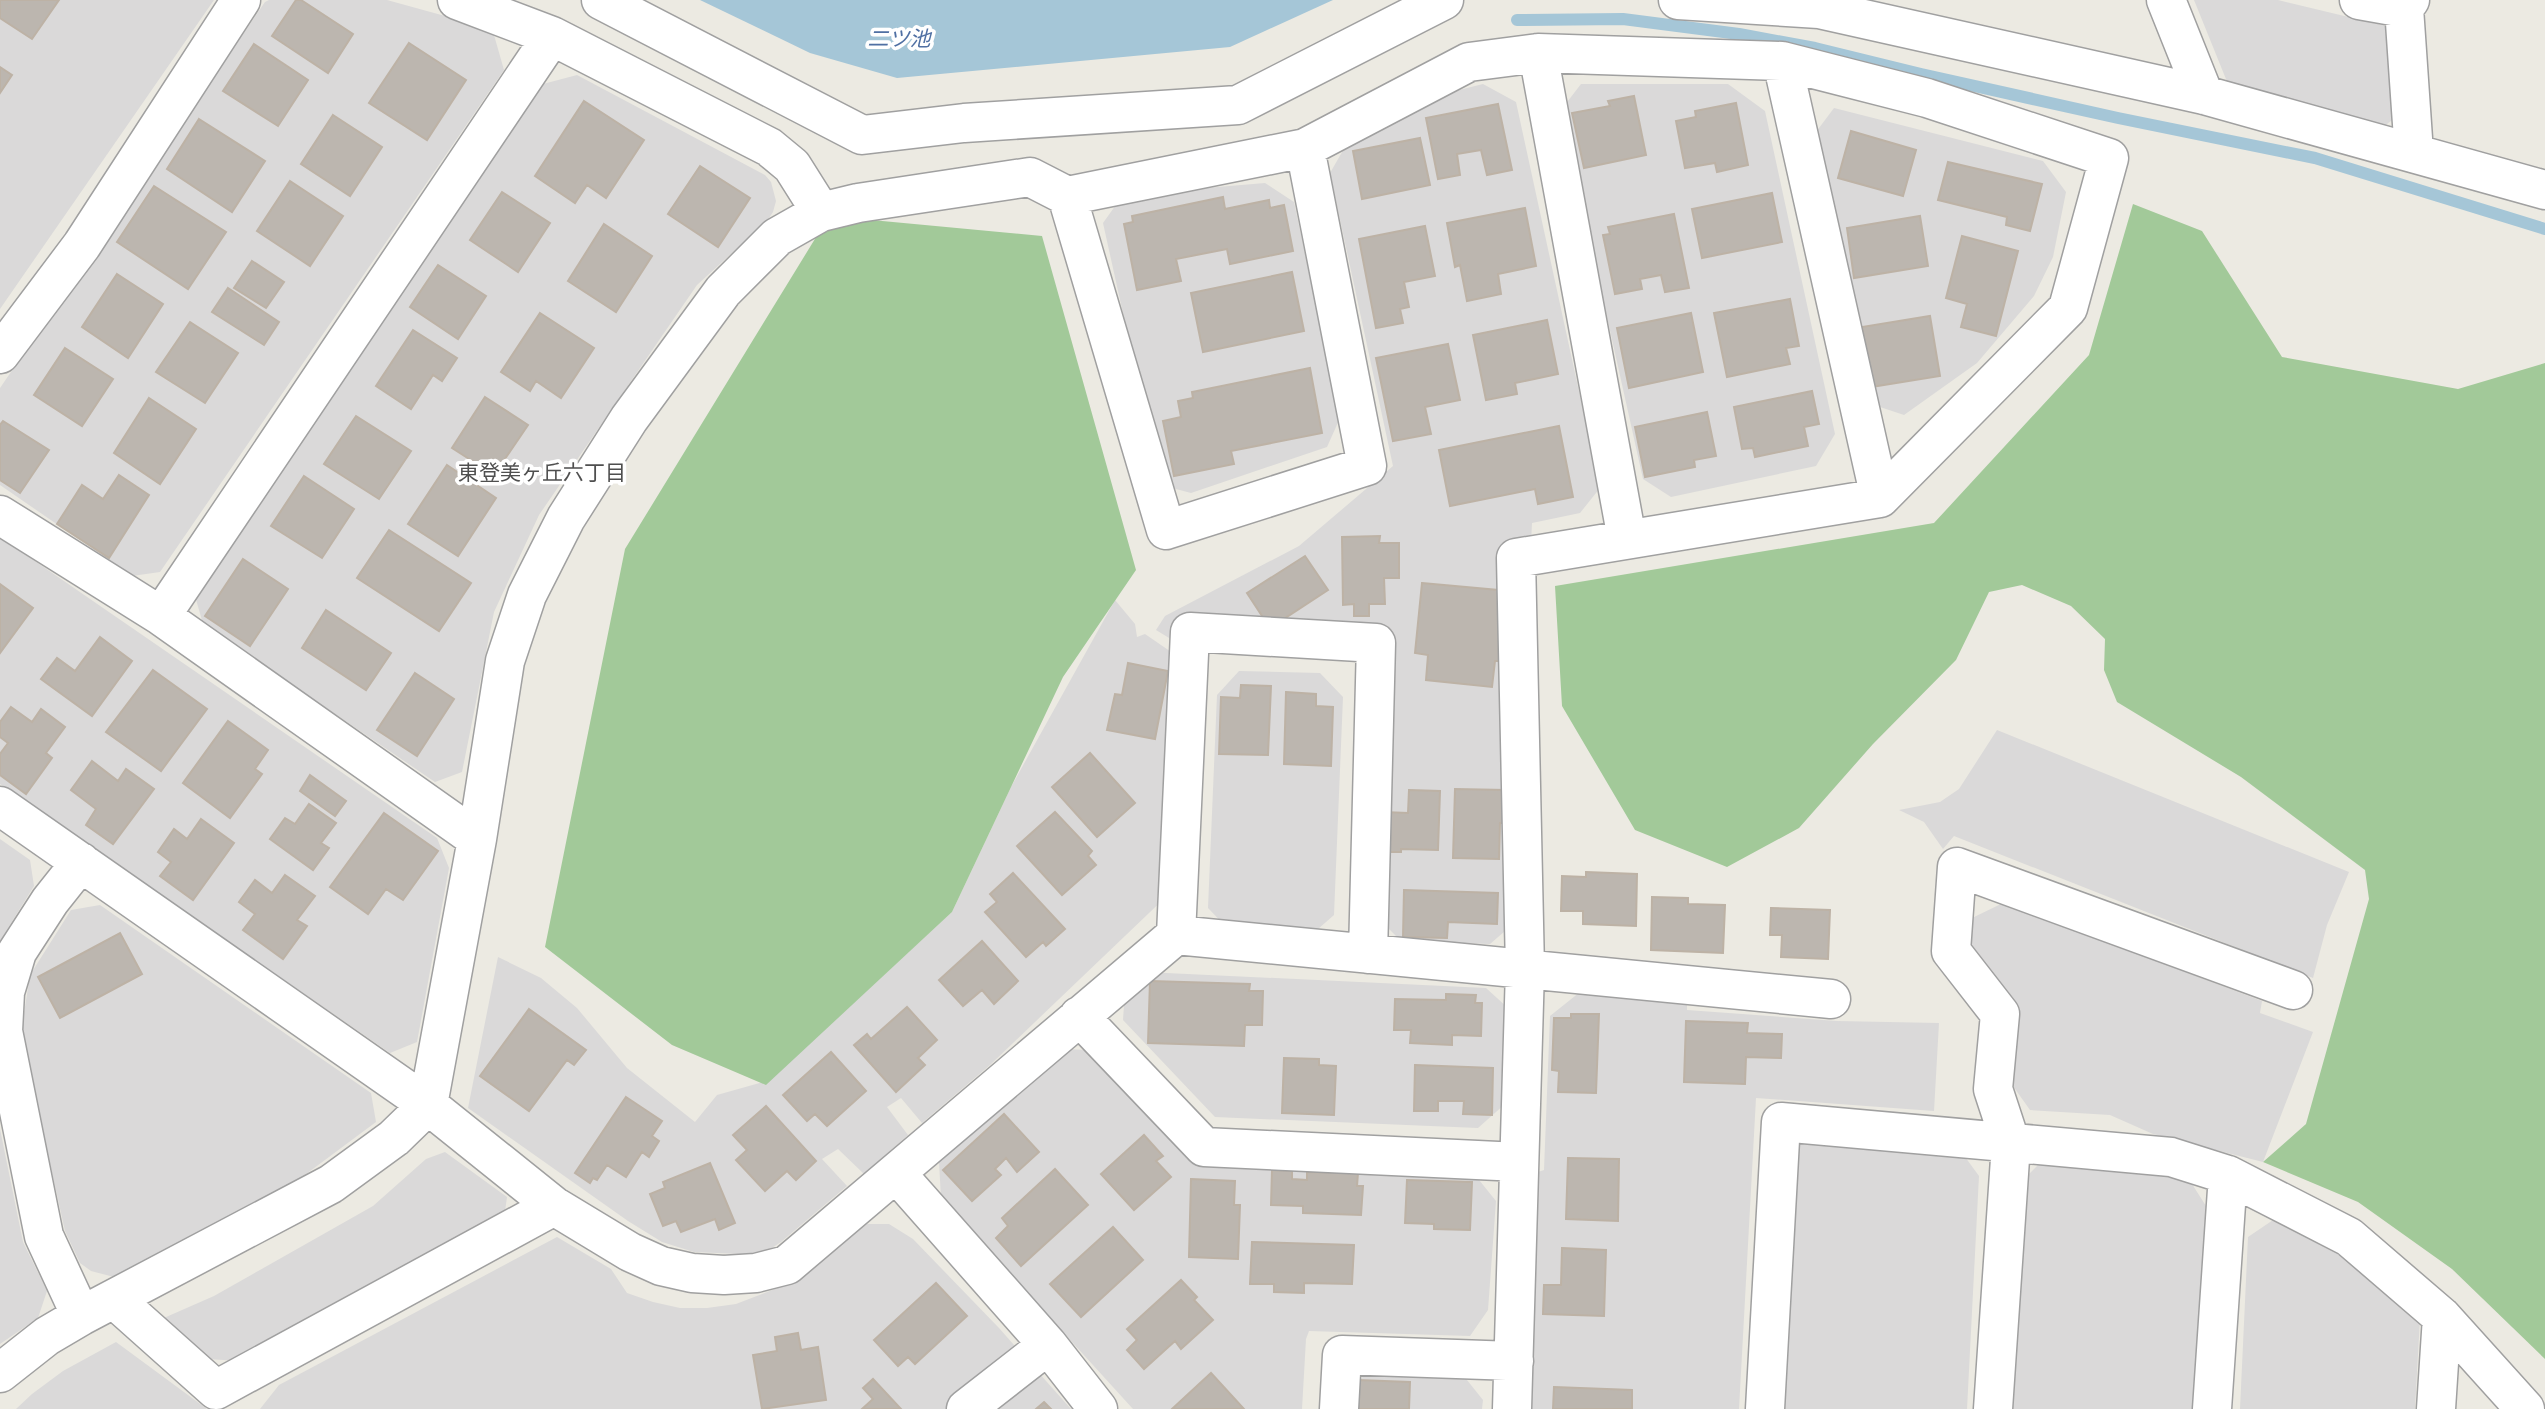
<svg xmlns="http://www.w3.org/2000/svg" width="2545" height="1409" font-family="'PT Sans Narrow','Noto Sans JP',sans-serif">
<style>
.residential{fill:#dad9d9}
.forest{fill:#a2c999}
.water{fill:#a5c6d7}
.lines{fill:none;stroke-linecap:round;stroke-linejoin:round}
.stream{stroke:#a5c6d7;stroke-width:12}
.building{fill:#bcb6af;stroke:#bdb2a5;stroke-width:2}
.street-casing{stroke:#a0a0a0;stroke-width:41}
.street{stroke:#fff;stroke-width:38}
.labels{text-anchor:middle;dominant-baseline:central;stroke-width:7;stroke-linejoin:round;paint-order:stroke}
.water-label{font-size:21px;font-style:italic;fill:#5070a3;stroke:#fff}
.neighbourhood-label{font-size:21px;fill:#4f4f4f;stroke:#fff}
</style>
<rect width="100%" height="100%" fill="#eceae2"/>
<path class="residential" d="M0,0H214L0,309Z
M269,0H387L445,16L494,35L504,70L160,572L132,576L0,485V388L265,2Z
M2194,0H2278L2386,26L2395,118L2375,133L2230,89Z
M577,75L765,175L771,182L776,201L773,212L767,221L697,285L539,515L494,612L462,772L435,782L203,624L195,596L543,84Z
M1483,84L1516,102L1600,488L1580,513L1532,523L1512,925L1490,944L1401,941L1376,916L1387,637L1174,641L1156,630L1165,616L1299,546L1393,466L1330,173L1349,140L1435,96Z
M1581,84H1728L1765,111L1835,434L1816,466L1671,497L1643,479L1561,110Z
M1834,108L2043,161L2066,192L2053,257L2034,296L1977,363L1904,415L1874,405L1813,136Z
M1265,183L1294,202L1340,418L1327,447L1191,493L1161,485L1103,223L1123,195Z
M0,537L437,838L449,868L417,1042L390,1053L0,784Z
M1115,600L1135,624L1137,637L1145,634L1177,656L1171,892L990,1065L922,1123L901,1098L887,1107L908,1135L864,1174L838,1149L822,1159L847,1186L781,1242L761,1255L694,1252L662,1242L628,1221L468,1108L498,957L541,978L577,1008L627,1068L695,1122L717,1095L770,1080L952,912L1011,787Z
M1239,671L1320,673L1343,697L1334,915L1310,936L1233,934L1208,908L1217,695Z
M1997,730L2349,872L2327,925L2313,978L1954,836L1943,849L1924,822L1899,810L1940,802L1959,789Z
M0,839L30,860L34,886L0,941Z
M2003,903L2262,1001L2260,1013L2313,1032L2263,1162L2153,1134L2110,1115L2030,1110L2013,1086L2015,1009L1970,944V919Z
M100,905L371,1093L376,1122L294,1183L114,1277L91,1271L80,1263L65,1231L27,1060L22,1026L30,975L71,910Z
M1145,972L1486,988L1508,1008L1505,1104L1478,1128L1215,1117L1123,1020L1125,991Z
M1580,992L1687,995V1010L1837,1021L1939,1023L1934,1111L1756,1098L1739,1409H1525L1538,1172L1544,1170L1550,1016Z
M1062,1049L1089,1050L1191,1156L1471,1170L1496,1201L1488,1310L1470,1336L1309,1331L1306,1339L1302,1409H1133L941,1198L939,1162Z
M0,1129L23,1242L47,1291L38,1318L0,1344Z
M1798,1141L1960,1150L1979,1176L1967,1409H1777Z
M445,1152L507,1197L504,1219L239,1361L208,1359L157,1321L214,1296L373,1206L426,1159Z
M2048,1155L2103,1157L2183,1180L2192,1184L2206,1206L2197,1409H2012L2023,1180Z
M2279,1216L2337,1243L2420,1318L2415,1409H2240L2248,1237Z
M867,1224H889L913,1239L999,1328L1071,1409H260L279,1385L557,1237L611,1269L627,1293L653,1302L680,1308H707L736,1304L785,1285Z
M116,1342L207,1409H16L32,1394L63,1371Z
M1369,1371L1463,1375L1483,1400L1482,1409H1343L1344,1395Z"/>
<path class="forest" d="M2133,204L2202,231L2282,357L2458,389L2545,363V1359L2452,1269L2358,1202L2263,1162L2306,1124L2369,899L2365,870L2241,777L2117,702L2104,670L2105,639L2071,606L2022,585L1989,592L1956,660L1873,744L1799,828L1727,867L1635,830L1562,706L1555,586L1934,523L2089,355Z
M829,216L1042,236L1136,570L1063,677L952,912L766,1085L672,1045L545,947L625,549Z"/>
<path class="water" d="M700,0H1333L1230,47L897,78L810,53Z"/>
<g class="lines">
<path class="stream" d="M1517,20L1623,19L1739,34L1815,48L1921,74L2118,118L2315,158L2545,229"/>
</g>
<path class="building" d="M0,0H59L32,39L0,18Z
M296,0H301L353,34L328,73L272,36Z
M409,43L466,80L427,140L369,103Z
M254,44L308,80L278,126L223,91Z
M0,67L12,75L0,93Z
M1634,96L1646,155L1584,168L1572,113L1610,106L1608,101Z
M584,101L644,140L606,198L587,185L575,203L535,176Z
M1736,103L1748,165L1717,172L1715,163L1685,168L1676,121L1696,117L1695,111Z
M1498,104L1512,170L1487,175L1481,150L1457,154L1460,175L1438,179L1426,118Z
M333,115L382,147L350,196L301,164Z
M199,119L265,161L232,212L167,169Z
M1851,131L1916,150L1903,196L1838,178Z
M1420,138L1430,185L1362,199L1353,151Z
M1948,162L2042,184L2030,231L2006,225L2007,217L1938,200Z
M700,166L750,198L718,247L668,214Z
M290,181L343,216L310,266L257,231Z
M154,186L226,232L188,289L117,242Z
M502,192L550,223L518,272L470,240Z
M1772,193L1782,242L1702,258L1692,209Z
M1223,197L1225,209L1269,200L1270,208L1284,205L1293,251L1230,264L1227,249L1176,259L1181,281L1137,290L1124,224L1133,222L1132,216Z
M1525,208L1536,266L1498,274L1501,294L1467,301L1460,265L1455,267L1447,223Z
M1674,214L1689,288L1665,292L1661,275L1640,279L1642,289L1615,294L1603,235L1610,234L1608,227Z
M1920,216L1928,266L1854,278L1847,228Z
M604,224L652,256L616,312L568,281Z
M1425,226L1435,276L1404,282L1409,307L1400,309L1403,323L1376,328L1359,239Z
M1962,236L2018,251L1996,336L1961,327L1967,304L1946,298Z
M252,261L284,282L266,308L234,288Z
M438,265L486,296L458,339L410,307Z
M1292,272L1304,331L1203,352L1191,293Z
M117,274L163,304L128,358L82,327Z
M228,288L279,322L264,345L212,312Z
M1790,299L1799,346L1786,348L1790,364L1727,377L1714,313Z
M540,313L594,348L561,398L536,381L530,391L501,372Z
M1691,313L1703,372L1629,388L1617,328Z
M1930,316L1940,376L1871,387L1862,327Z
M1547,320L1558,374L1515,383L1517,394L1486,400L1473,335Z
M190,322L238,353L205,403L156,372Z
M413,330L457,358L442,381L433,375L411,409L376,386Z
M1448,344L1460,400L1425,407L1431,434L1393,441L1376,358Z
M65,348L113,379L82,426L34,395Z
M1310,368L1322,433L1231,451L1234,464L1174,476L1163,421L1181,417L1178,401L1193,398L1192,392Z
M1812,391L1819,424L1804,427L1808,446L1755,457L1753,448L1742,449L1734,407Z
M485,397L528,425L494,475L452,448Z
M149,398L196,429L160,484L114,453Z
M1707,412L1716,456L1694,460L1695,467L1645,477L1635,427Z
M356,416L411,451L379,499L324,464Z
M3,421L49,450L20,493L0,480V425Z
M1559,426L1573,497L1538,504L1535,489L1450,506L1439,450Z
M447,465L496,498L458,556L408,524Z
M119,475L149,495L109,558L57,524L82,485L103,499Z
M304,476L354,509L322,558L271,526Z
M389,530L471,583L439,631L357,578Z
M1380,536L1379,543H1399V578H1384L1385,604H1369V616H1354V604L1343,605L1342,537Z
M1305,556L1328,590L1270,628L1247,593Z
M243,559L288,589L250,646L205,616Z
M1422,583L1509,591L1503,661H1495L1492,687L1426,680L1428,655L1415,653Z
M0,584L33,608L0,653Z
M326,610L391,653L366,690L302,648Z
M100,637L132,661L92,716L41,679L57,658L75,671Z
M1128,663L1168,671L1155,739L1107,730L1115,694L1122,695Z
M153,670L207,709L161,771L106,732Z
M415,673L454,699L417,756L377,730Z
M1241,685L1271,686L1268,755L1219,754L1221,697L1240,698Z
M1286,692L1316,694V706L1333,707L1331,766L1284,764Z
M11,707L32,722L41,709L65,727L46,753L52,758L26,794L0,775V754L8,743L0,737V722Z
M228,721L268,750L255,769L262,774L230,818L183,783Z
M1090,753L1135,803L1097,837L1052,787Z
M92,761L118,781L126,769L154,789L113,844L86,825L96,809L71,790Z
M310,775L346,801L335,816L300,791Z
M1455,789L1506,790L1505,823H1500L1499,859L1453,858Z
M1409,790L1440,791L1438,850L1401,849V852H1386L1384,812L1408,813Z
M309,804L336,823L321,843L329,848L313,870L270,839L285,818L295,824Z
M1055,812L1092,851L1088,856L1096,865L1062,895L1017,846Z
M384,813L438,851L403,900L386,889L368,914L330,887Z
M201,819L234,843L193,900L160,876L171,862L158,852L174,829L187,839Z
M1586,872L1637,874L1636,926L1583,924V911H1561L1562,876L1586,877Z
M1013,873L1065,929L1046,946L1043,942L1026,957L985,912L997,902L990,894Z
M285,875L315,896L297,920L307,926L283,959L243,930L255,914L239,902L255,880L272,893Z
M1404,890L1498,893L1497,924L1448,922L1447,938L1403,937Z
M1652,897L1688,898V904L1725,905L1723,953L1651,950Z
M1771,908L1830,910L1828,959L1781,957L1782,935H1770Z
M120,933L142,974L60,1018L38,977Z
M982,941L1018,981L994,1004L982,990L963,1006L939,980Z
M1150,981L1250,984L1249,991H1263L1262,1025H1245L1244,1046L1148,1043Z
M1446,994L1476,995L1475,1003H1482L1481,1036L1452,1035V1045L1410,1043L1411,1030H1394L1395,999L1446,1000Z
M907,1007L937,1040L918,1058L925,1065L896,1092L854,1045L867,1034L871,1039Z
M529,1009L586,1050L574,1065L567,1060L529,1111L480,1076Z
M1571,1014H1599L1596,1093L1558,1092L1559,1071L1552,1070L1554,1018H1571Z
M1686,1021L1748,1023L1747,1033L1782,1034L1781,1058L1746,1057L1745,1084L1684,1082Z
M831,1052L866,1091L827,1126L815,1114L807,1121L783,1095Z
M1284,1058L1319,1059V1065L1336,1066L1334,1115L1282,1113Z
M1415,1065L1493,1068L1492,1115L1463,1114L1464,1101H1438V1111H1414Z
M626,1097L662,1121L652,1136L659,1141L649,1157L642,1152L626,1177L607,1165L597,1180L593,1178L590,1183L575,1173Z
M766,1106L816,1161L796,1180L787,1171L765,1191L736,1160L747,1150L733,1135Z
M1004,1114L1039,1152L1017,1172L1006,1158L995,1169L1001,1175L972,1201L943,1170Z
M1144,1135L1163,1156L1156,1161L1171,1177L1134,1210L1101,1174Z
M1568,1158L1619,1159L1618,1221L1566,1219Z
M710,1163L735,1223L719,1230L715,1219L681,1232L676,1221L663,1226L650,1194L665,1188L663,1182Z
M1055,1169L1088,1205L1021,1266L996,1238L1008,1226L1002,1218Z
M1272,1170L1292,1171V1179L1307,1180V1172L1358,1173L1357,1186H1363L1361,1215L1303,1213V1206L1271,1205Z
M1191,1179L1235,1181L1234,1205H1240L1238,1259L1189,1257Z
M1407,1180L1472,1182L1470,1230L1434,1229V1224L1405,1223Z
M1113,1227L1143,1260L1081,1317L1050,1284Z
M1252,1242L1354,1245L1352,1284L1304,1283V1293L1274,1292V1284H1250Z
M1562,1248L1606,1250L1604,1316L1543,1314L1544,1285H1561Z
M1181,1280L1197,1297L1194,1300L1213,1320L1181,1349L1175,1341L1144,1369L1127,1350L1137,1340L1127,1329Z
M936,1283L967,1316L915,1364L908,1357L898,1366L874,1340Z
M798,1333L801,1350L818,1347L826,1400L762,1409L753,1355L777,1351L775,1337Z
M1211,1373L1244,1409H1172Z
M873,1379L901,1409H862L873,1399L863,1388Z
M1358,1380L1410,1382L1409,1409H1357Z
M1554,1387L1632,1390V1409H1553Z
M1044,1402L1051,1409H1036Z"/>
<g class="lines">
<g class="street-casing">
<path id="street" d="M457,0L552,36L769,147L792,166L821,212L858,203L1030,177L1067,196L1305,148L1469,62L1538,53L1782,61L1927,98L2109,158L2068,308L1880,498L1516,558L1525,969L1512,1409
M601,0L862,135L964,123L1238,105L1444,0
M1678,0L1819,9L2204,95L2545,190
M2166,0L2204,95
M2359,0L2404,8
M2410,0L2404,8L2414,153
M1538,53L1627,539
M1782,61L1880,498
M1067,196L1166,530L1367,466L1305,148
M0,354L82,245L241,0
M0,515L161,616L477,839
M161,616L552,36
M0,806L428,1105L554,1206L630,1252L661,1266L692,1273L724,1275L756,1273L787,1265L1176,935L1831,999
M1176,935L1190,632L1376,643L1368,954
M1079,1016L1204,1147L1519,1162
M896,1173L1048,1345L1098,1409
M114,1299L216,1390L554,1206
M81,1316L44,1236L3,1031L5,992L17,952L50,901L81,862
M0,1373L47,1336L81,1316L331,1184L394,1138L428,1105L477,839L505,661L527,595L566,518L629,419L723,291L777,237L821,212
M966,1409L1048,1345
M1339,1409L1342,1355L1514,1361
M1765,1409L1781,1122L2171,1157L2228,1175L2349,1237L2442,1317L2525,1409
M1993,1409L2011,1144L1993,1089L2000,1014L1951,951L1957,867L2293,990
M2212,1409L2228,1175
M2436,1409L2442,1317"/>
</g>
<use href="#street" class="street"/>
</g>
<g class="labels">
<g class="water-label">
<text x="899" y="38">二ツ池</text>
</g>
<g class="neighbourhood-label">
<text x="542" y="472">東登美ヶ丘六丁目</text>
</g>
</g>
</svg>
